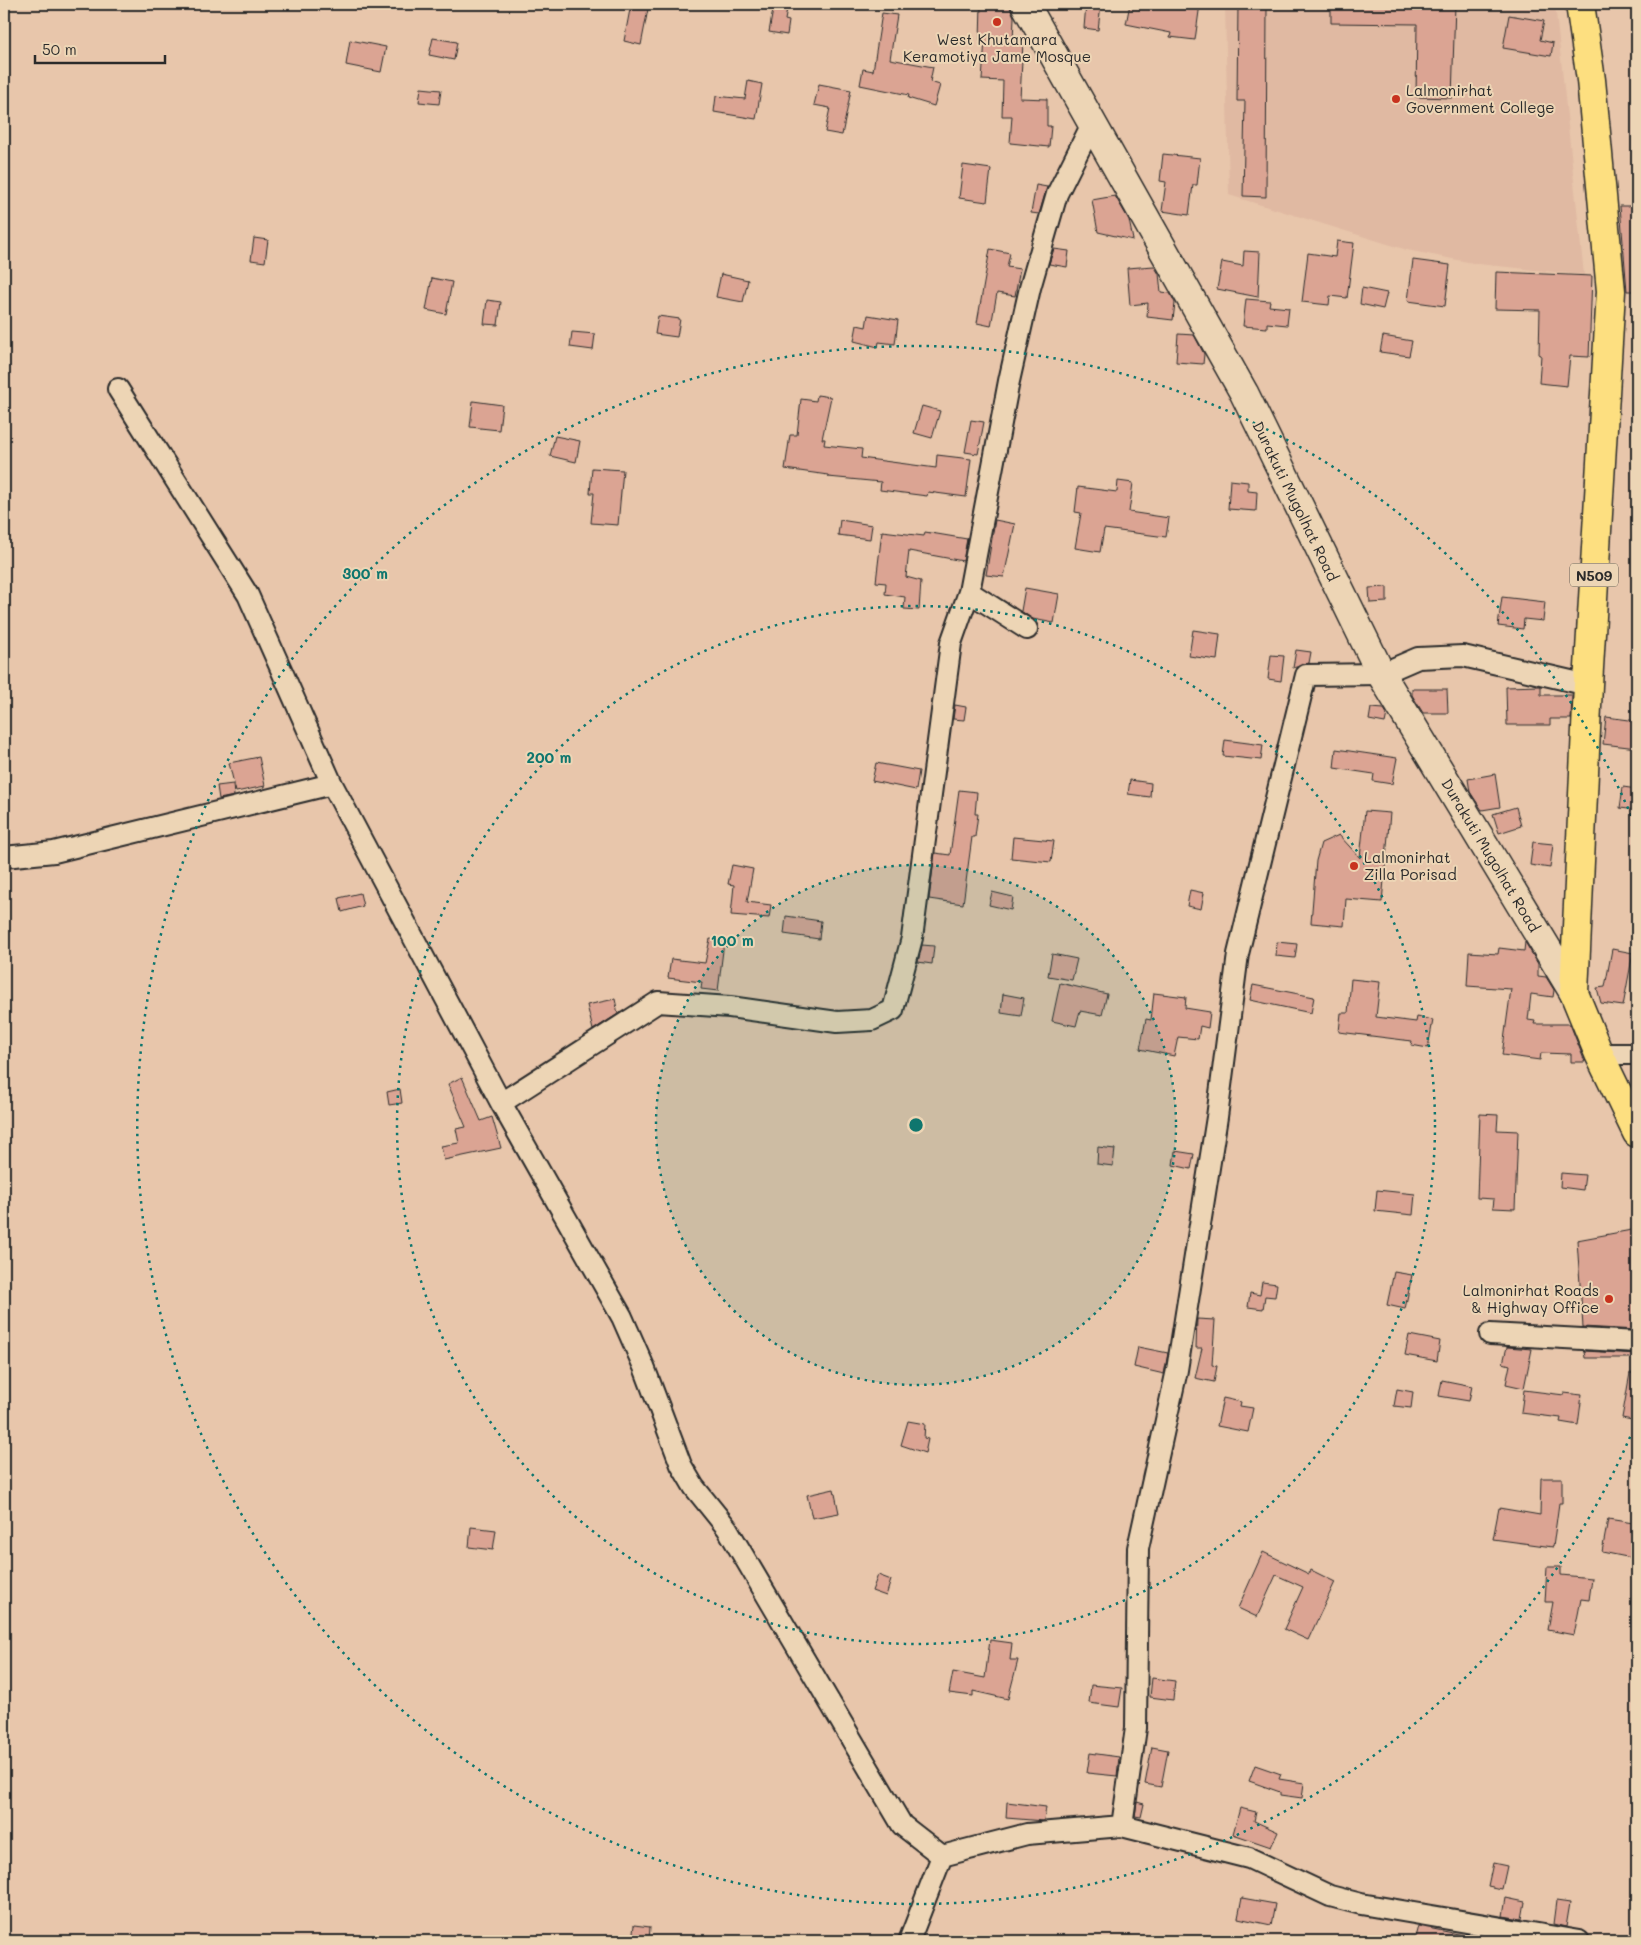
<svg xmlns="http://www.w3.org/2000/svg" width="1641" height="1945" font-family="Mali,sans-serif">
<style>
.built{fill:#e0b9a2}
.building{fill:#dba493;stroke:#2b2b2b}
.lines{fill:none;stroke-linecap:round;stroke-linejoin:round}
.street-casing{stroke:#2b2b2b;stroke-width:24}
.secondary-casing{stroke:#2b2b2b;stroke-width:31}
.highway-casing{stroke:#2b2b2b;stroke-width:31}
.street{stroke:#edd5b5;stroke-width:20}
.secondary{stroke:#edd5b5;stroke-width:28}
.highway{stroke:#fddf80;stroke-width:28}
.ring{fill:none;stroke:#0f766e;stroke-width:2.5;stroke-dasharray:2.5 5}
.poi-dot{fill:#c8321e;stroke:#edd5b5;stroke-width:2}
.labels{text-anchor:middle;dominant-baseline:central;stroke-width:4;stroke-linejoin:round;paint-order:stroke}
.shield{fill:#edd5b5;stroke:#655e54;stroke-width:1}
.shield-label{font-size:14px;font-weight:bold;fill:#2b2b2b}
.poi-label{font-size:15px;fill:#2b2b2b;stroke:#edd5b5;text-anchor:start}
.street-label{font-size:15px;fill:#2b2b2b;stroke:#edd5b5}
.centre{fill:#0f766e;stroke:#edd5b5;stroke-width:2.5}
.ring-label{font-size:15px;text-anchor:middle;font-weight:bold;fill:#0f766e;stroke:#edd5b5;stroke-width:4;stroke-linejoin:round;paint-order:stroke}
</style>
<rect width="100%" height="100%" fill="#e8c6ab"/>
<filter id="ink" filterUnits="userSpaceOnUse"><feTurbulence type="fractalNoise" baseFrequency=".02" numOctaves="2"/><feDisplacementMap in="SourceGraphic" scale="10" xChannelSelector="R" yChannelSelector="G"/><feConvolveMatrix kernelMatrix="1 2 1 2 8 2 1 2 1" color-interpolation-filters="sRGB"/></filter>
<g filter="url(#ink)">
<path class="built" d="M1225,4H1555L1584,275L1478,264L1407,250L1229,195Z"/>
<path class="building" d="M631,4H649L641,45L624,41Z
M774,4H788L785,20L789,21L787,35L769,32Z
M981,4H1009L1014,17L1013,42H1023L1020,98L1047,99V126H1051L1049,147L1010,143L1012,116H1002L1003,81L982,80L985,40H980Z
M1086,4H1101L1098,30L1084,28Z
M1130,4H1200L1195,40L1170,37L1171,33L1126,24Z
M1238,4H1267L1266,197L1243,196L1245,101H1237Z
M1331,4H1455L1452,98L1416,97L1417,24L1331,23Z
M882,13L897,15L890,59L933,67L930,82L940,85L934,106L908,98L909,95L860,85L863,69L873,71Z
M1509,15L1544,21L1540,40L1553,43L1551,56L1503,48Z
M433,38L457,42L454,60L429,55Z
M350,40L386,47L381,72L346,65Z
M748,81L762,84L756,119L714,112L716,96L745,99Z
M819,84L851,90L842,135L825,132L830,108L814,105Z
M421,88L441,90L439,104L419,102Z
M1163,154L1200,158L1197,185H1193L1189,215L1162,211L1166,182L1160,181Z
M963,165L991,169L987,202L959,198Z
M1036,185L1047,187L1039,214L1031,213Z
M1115,196L1129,220L1133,240L1098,232L1092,200Z
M1620,206H1637V291H1627Z
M254,238L268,240L265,262L251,260Z
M1337,241L1354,243L1347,298L1330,296L1329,305L1302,302L1308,253L1335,257Z
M990,249L1010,253L1007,267L1020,269L1015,296L997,293L991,326L977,323Z
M1054,249L1069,251L1067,267L1049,264Z
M1244,251L1260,252L1258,297L1217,289L1222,262L1243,266Z
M1413,260L1450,265L1445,306L1408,301Z
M1154,266L1159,274L1161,292L1170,293L1175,303L1173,320L1147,317L1148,303L1130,305L1127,268Z
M1496,272L1592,276L1589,357L1570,356L1567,386L1539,383L1541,355H1539L1540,310L1495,309Z
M721,274L748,280L743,302L716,297Z
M432,278L452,282L446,314L426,310Z
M1362,288L1387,293L1383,309L1360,304Z
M1246,299L1270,301L1269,306L1289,308L1287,325L1267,323V328L1243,326Z
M487,300L501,302L498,325L484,324Z
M868,315L898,320L895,344L879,342L878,347L854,341L857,325L866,327Z
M658,316L680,319L677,337L655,334Z
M572,332L595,334L593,350L570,347Z
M1178,334L1194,335L1204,354L1203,364L1176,362Z
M1383,336L1412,341L1409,356L1380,352Z
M817,395L831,397L822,439H825L824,445L862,449L861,458L936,468L937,455L971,459L966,497L928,492L927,496L880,490L881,482L828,477V475L785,469L790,435H797L801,399L816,401Z
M473,401L502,405L499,430L470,427Z
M922,406L940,411L932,438L914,433Z
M971,420L984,422L978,454L965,452Z
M555,436L580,441L576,462L550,456Z
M592,468L623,470L618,525L591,523L594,493H590Z
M1230,480L1248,482V491L1257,492L1256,511L1228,509Z
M1118,481L1133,483L1129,512L1169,518L1166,537L1104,529L1100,552L1075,548L1081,513L1075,512L1078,487L1117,492Z
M840,520L872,525L870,539L838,535Z
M995,520L1015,524L1004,577L986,575Z
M882,531L924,536L925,532L967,539L963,561L909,551L906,577L921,581L919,610L904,609L905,597L885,594L886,583L876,582Z
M1387,587V602L1370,603L1369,588Z
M1025,588L1059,594L1054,623L1033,619L1021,611Z
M1502,597L1545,602L1543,621L1524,619L1523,629L1498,626Z
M1193,630L1220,634L1217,660L1189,656Z
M1296,650L1311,652L1309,663L1293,668Z
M1271,655L1284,656L1281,681L1268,679Z
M1541,686V695H1572L1571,719H1550V725H1507L1506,687Z
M1412,689H1447L1448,713H1423L1412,695Z
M955,705L966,707L964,720L953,719Z
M1371,708L1384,709L1387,714L1385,723L1369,720Z
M1606,717L1637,721V748L1603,744Z
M1225,740L1263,745L1261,760L1223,756Z
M1336,749L1397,758L1392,784L1373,781L1374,774L1334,768Z
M259,757L265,786L236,792L229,763Z
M876,763L919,771L916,790L872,781Z
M1495,774L1500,807L1482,810L1470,792L1468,779Z
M1130,780L1151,783L1150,797L1128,794Z
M233,784L234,796L219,799L217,786Z
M1623,787L1637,789V810L1620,808Z
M959,790L977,792L975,814H978L975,837H972L963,904L929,899L935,853L950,855Z
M1516,807L1521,826L1499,833L1493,814Z
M1365,811L1390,813L1382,902L1346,899L1344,926L1311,923L1316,861L1321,843L1339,835L1360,858Z
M1013,837L1054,841L1051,862L1011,858Z
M1533,842L1553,844L1550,868L1530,865Z
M732,865L753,869L747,902L771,905L769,918L731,915L734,885L728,884Z
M1190,890L1204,893L1201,909L1187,906Z
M992,892L1013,897L1011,910L989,905Z
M360,893L363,906L342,912L339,898Z
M786,916L821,921L819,939L784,934Z
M710,939L724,942L718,991L701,989L702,982L668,978L671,959L705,963Z
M1277,942L1297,944L1295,958L1276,956Z
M1525,942L1538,964V976L1546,977L1554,990L1553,997L1531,994L1528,1020L1535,1021L1534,1024H1570L1585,1062H1571V1054L1541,1053L1540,1060L1502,1055L1511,989L1467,986L1469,952L1498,954L1499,948L1524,951Z
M922,945L934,946L932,964L918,962Z
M1612,949L1633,953L1623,1006L1601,1003L1597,988L1605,987Z
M1052,954L1077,959L1072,980L1048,976Z
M1351,979L1380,982L1376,1017L1416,1022L1417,1017L1433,1020L1428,1048L1411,1045L1412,1041L1339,1032L1341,1013H1348Z
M1060,983L1107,994L1102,1015L1080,1011L1076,1026L1052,1021Z
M1253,985L1314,997L1311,1013L1250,1000Z
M1154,993L1186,997L1185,1008L1210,1012L1208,1028L1200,1026L1198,1039L1178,1037L1174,1056L1140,1049L1146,1019L1151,1020Z
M1003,994L1024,998L1021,1016L1001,1013Z
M615,999L618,1014L593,1030L587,1005Z
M462,1077L481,1121L492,1117L501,1148L444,1160L441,1146L459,1143L456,1129L466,1127L448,1084Z
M400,1089L402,1103L389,1105L387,1092Z
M1480,1114L1498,1115L1497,1130L1518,1131L1515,1209L1493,1208L1494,1199L1477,1198Z
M1098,1147L1115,1149L1113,1166L1097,1164Z
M1175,1151L1194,1154L1191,1169L1173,1165Z
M1561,1173L1585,1175L1583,1190L1560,1187Z
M1377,1190L1415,1194L1413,1215L1375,1211Z
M1637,1229V1330L1583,1327L1577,1240Z
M1394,1272L1412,1275L1405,1309L1387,1305Z
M1262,1282L1277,1284L1275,1297L1265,1296L1263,1309L1248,1307L1250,1293L1260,1295Z
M1197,1319L1215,1320L1212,1365L1217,1366L1214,1382L1195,1378L1202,1348H1196Z
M1409,1335L1440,1341L1437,1361L1405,1355Z
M1138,1347L1168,1353L1164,1374L1134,1367Z
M1507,1347L1532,1349L1524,1388L1506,1384L1510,1365L1503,1363Z
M1584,1351L1637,1354V1358H1585Z
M1630,1373L1637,1374V1421L1622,1418Z
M1442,1380L1472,1386L1469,1401L1439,1396Z
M1397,1389L1413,1392L1411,1408L1394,1406Z
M1524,1390L1564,1395V1393L1582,1395L1578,1425L1560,1422L1561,1418L1521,1413Z
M1223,1398L1241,1402L1240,1406L1253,1408L1248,1432L1217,1426Z
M908,1421L925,1424L924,1438L928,1439L925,1453L901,1445Z
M1541,1478H1562V1503H1559L1553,1547L1493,1539L1499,1508L1540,1515Z
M834,1489L839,1513L812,1518L807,1495Z
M1608,1519L1633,1523L1631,1534H1637V1559L1602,1552Z
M471,1527L496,1530L493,1550L469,1547Z
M1263,1552L1309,1574L1311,1570L1335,1582L1308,1640L1284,1629L1303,1587L1276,1575L1257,1617L1238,1608Z
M1547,1567H1561V1575L1592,1578L1589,1600L1581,1599L1574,1635L1548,1630L1553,1602H1545Z
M878,1575L891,1580L886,1596L872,1591Z
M990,1640L1012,1643L1010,1660H1018L1008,1699L973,1691V1696L949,1693L953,1672L985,1678Z
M1152,1678L1175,1681L1173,1700L1150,1697Z
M1091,1685L1122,1688L1119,1707L1089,1703Z
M1152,1747L1168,1750L1161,1787L1145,1784Z
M1090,1753L1119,1757L1117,1776L1087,1773Z
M1255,1765L1281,1774L1279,1779L1304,1783L1302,1798L1280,1795V1792L1249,1781Z
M1007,1802L1046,1807L1044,1821L1006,1818Z
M1137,1802L1144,1804L1141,1817L1135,1816Z
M1240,1808L1256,1812L1254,1821L1278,1832L1271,1847L1233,1834Z
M1493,1863L1507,1866L1502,1889L1488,1886Z
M1242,1898L1275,1904L1271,1925L1238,1918Z
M1506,1898L1525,1902L1522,1919L1503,1916Z
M1556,1901L1570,1903L1566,1927L1553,1924Z
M634,1925L650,1927L649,1941H632Z
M1418,1926L1463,1935L1462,1941H1414Z"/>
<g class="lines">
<g class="street-casing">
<path id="street" d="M118,389L248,595L332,784L501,1103L622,1317L644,1367L681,1465L694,1487L727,1528L902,1825L942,1856L1027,1834L1122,1826L1249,1858L1330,1896L1361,1904L1579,1941
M969,592L1027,629
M4,857L54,852L332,784
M1599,1054H1637
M501,1103L658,1002L730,1007L837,1022L872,1020L893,1010L912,938L951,643L969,592L1009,381L1030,288L1057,194L1092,124
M1490,1334L1637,1342
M1122,1826L1136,1728L1138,1548L1177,1370L1217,1117L1238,954L1306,675L1381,674L1418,658L1463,656L1588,685
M909,1941L942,1856"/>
</g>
<g class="secondary-casing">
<path id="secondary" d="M1025,4L1244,393L1381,674L1574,993"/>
</g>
<g class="highway-casing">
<path id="highway" d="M1580,4L1591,80L1611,291L1588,685L1574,993L1599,1054L1637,1133"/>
</g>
<use href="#street" class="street"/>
<use href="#secondary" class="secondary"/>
<use href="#highway" class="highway"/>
</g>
</g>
<circle cx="916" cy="1125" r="260" fill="#0f766e" fill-opacity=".12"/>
<g class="ring">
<circle cx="916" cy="1125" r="260"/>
<circle cx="916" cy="1125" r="519"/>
<path d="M1636 1423A779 779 0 1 1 1636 827"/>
</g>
<g class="poi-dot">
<circle cx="997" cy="22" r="5"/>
<circle cx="1396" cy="99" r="5"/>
<circle cx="1354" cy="866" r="5"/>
<circle cx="1609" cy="1299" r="5"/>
</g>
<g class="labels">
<rect class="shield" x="1570" y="563.5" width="48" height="23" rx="4"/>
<g class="shield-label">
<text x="1594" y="575">N509</text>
</g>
<g class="poi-label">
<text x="997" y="39" text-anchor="middle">West Khutamara<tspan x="997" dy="17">Keramotiya Jame Mosque</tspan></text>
<text x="1406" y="90">Lalmonirhat<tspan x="1406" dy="17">Government College</tspan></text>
<text x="1364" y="857">Lalmonirhat<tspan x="1364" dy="17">Zilla Porisad</tspan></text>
<text x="1599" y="1290" text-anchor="end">Lalmonirhat Roads<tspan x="1599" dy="17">&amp; Highway Office</tspan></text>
</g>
<g class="street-label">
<text transform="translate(1296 501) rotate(64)">Durakuti Mugolhat Road</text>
<text transform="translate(1491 855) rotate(59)">Durakuti Mugolhat Road</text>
</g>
</g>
<circle cx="916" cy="1125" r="8" class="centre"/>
<g class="ring-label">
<text x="365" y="579">300 m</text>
<text x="549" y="763">200 m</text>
<text x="732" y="946">100 m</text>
</g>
<rect width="1641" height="1945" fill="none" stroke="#edd5b5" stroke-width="20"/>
<rect x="10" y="10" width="1621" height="1925" fill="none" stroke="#2b2b2b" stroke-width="2" filter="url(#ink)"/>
<path d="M35 55v8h130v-8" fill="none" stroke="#2b2b2b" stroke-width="2.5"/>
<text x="42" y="55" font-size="15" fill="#2b2b2b" stroke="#edd5b5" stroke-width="4" paint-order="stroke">50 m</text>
</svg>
